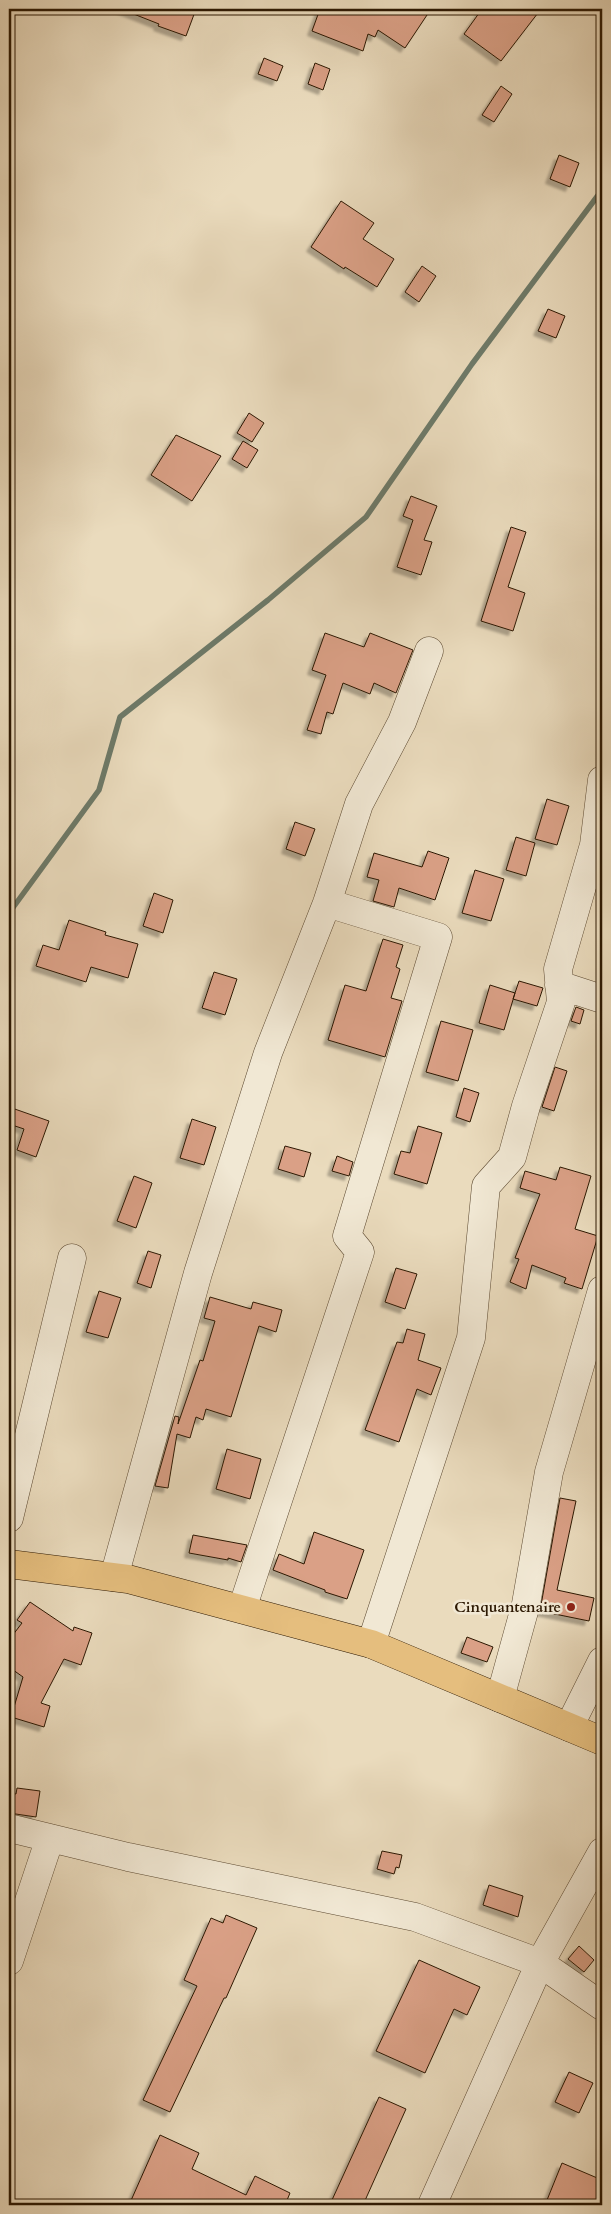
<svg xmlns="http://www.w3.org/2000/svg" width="611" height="2214" font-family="Cardo,serif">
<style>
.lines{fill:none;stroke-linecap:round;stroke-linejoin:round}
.stream{stroke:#6d7a69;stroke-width:5.5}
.building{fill:#daa086;stroke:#2c1802;filter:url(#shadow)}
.minor-casing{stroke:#5c4931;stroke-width:29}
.major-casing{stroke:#2c1802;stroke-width:29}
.minor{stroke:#f1e8d4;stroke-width:28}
.major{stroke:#e5be7e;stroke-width:28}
.poi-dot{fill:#8f2418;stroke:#f1e8d4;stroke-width:2}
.labels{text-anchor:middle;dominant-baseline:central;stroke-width:5;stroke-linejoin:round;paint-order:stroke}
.poi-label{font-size:15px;font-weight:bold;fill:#2c1802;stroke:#f1e8d4;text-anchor:end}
</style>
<defs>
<filter id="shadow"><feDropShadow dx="-4.5" dy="4.5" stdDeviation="1" flood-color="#0004"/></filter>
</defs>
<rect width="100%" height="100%" fill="#eadbbd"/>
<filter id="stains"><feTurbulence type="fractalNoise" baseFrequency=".004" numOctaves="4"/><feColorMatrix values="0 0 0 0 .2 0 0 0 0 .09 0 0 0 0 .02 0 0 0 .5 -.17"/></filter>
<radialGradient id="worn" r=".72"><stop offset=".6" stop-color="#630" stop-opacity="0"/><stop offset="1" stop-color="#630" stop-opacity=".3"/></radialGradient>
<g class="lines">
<path class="stream" d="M9,913L99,790L120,717L268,600L366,517L472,364L602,190"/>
</g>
<path class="building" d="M121,9H196L186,36L158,26L159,24Z
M320,9H350L364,14L367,9H431L405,48L378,30L375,37L368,34L363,51L312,31Z
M482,9H541L501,61L464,34Z
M264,58L283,66L277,81L258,74Z
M315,63L330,69L323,90L308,84Z
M501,86L512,94L494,122L482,115Z
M559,155L579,163L570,187L550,179Z
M341,201L374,223L363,239L394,259L377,287L345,267L344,269L311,247Z
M422,266L436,276L419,302L405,292Z
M548,309L565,316L556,338L538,331Z
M249,413L264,423L252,442L237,433Z
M176,435L221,456L192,501L151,475Z
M243,441L258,450L247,468L232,459Z
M411,496L437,506L424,540L432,542L421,575L397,567L413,520L403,516Z
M511,527L526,532L508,587L525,593L513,631L481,621Z
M325,633L364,647L370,633L413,650L396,693L374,683L370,694L343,683L333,714L327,712L321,734L307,730L326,675L312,670Z
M547,799L569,806L557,845L535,839Z
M295,822L315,829L305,856L286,849Z
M516,837L535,843L526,876L506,870Z
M428,851L449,858L435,900L399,888L394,907L373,901L379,880L367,877L374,853L422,867Z
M475,870L504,879L491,921L462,913Z
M154,893L173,900L163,933L143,926Z
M69,920L106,932L105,935L138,944L128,978L91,967L86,982L36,966L43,945L59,950Z
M383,939L403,945L396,967L400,969L391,998L402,1001L385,1057L328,1040L345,985L366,991Z
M214,972L237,979L225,1015L202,1008Z
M519,981L543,988L537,1006L513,999Z
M490,985L515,993L504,1030L479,1023Z
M576,1007L584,1010L580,1024L571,1021Z
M441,1021L473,1030L458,1081L426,1072Z
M555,1067L567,1071L554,1111L542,1107Z
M464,1088L479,1093L470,1122L456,1117Z
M9,1107L49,1121L36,1157L17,1150L24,1129L9,1124Z
M192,1119L216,1127L204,1165L180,1158Z
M418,1126L442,1133L427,1184L394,1174L401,1151L410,1153Z
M285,1146L311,1153L304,1177L278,1169Z
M337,1156L353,1162L349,1176L332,1171Z
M560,1167L591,1176L575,1229L598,1236L582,1289L564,1283L566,1278L532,1265L526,1289L510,1282L519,1259L515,1258L540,1194L520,1188L525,1171L556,1180Z
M134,1176L152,1183L136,1228L117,1221Z
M148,1251L161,1255L151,1288L137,1283Z
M396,1268L417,1274L405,1309L385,1302Z
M99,1291L121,1298L108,1338L86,1332Z
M210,1297L251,1309L253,1302L282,1310L276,1332L259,1326L231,1417L206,1409L203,1420L196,1417L190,1438L177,1434L168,1488L155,1486L175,1416L179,1417L178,1424L200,1360L203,1361L215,1321L204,1318Z
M407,1329L425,1334L418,1360L441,1368L431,1395L417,1389L399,1442L365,1430L397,1342L403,1343Z
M227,1449L261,1459L250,1499L216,1489Z
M560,1498L576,1501L557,1590L594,1598L589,1621L540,1611Z
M314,1532L364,1550L347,1599L325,1592V1590L273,1570L279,1554L304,1564Z
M193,1535L247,1545L241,1562L228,1558V1560L189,1553Z
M30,1602L73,1631L74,1627L92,1633L81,1665L64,1659L41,1703L50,1706L44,1727L11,1717L23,1677L9,1667V1640L22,1623L17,1620Z
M467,1637L493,1647L487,1662L461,1653Z
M17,1788L40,1791L36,1817L9,1813V1793L16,1794Z
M382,1851L402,1855L399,1868L396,1867L394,1874L377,1869Z
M489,1885L523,1896L518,1917L483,1905Z
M226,1915L257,1928L226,1998H224L170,2112L143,2100L197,1986L184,1980L211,1918L223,1923Z
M579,1946L594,1960L584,1972L568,1959Z
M419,1960L480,1987L467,2015L454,2009L425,2073L376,2051Z
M569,2072L593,2083L579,2113L555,2102Z
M379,2097L406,2109L363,2205H343L332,2200Z
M160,2135L199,2153L192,2169L246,2195L255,2176L290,2193L285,2205H129Z
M562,2163L602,2180V2205H545Z"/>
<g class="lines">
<g class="minor-casing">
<path id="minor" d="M559,985L602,999
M9,1518L72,1258
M114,1577L198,1273L268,1053L327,903L359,804L402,722L429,651
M242,1609L360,1252L347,1236L438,937L327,903
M371,1644L471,1338L486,1186L512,1157L526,1106L561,1002L558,969L594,845L602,780
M500,1698L526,1604L549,1472L602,1290
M569,1727L602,1661
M9,1828L128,1857L415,1917L540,1963L602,2006
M9,1961L50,1838
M432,2205L540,1963L602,1852"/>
</g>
<g class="major-casing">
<path id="major" d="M9,1564L128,1579L371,1644L602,1741"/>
</g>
<use href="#minor" class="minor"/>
<use href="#major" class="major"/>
</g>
<circle class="poi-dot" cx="571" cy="1607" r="5"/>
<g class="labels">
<g class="poi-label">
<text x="561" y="1607">Cinquantenaire</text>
</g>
</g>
<rect width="611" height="2214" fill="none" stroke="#eadbbd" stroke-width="30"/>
<rect x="10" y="10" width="591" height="2194" fill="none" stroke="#2c1802" stroke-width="2.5"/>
<rect x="15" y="15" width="581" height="2184" fill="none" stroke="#2c1802"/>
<rect width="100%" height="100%" filter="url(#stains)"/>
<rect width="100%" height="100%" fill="url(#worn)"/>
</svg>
